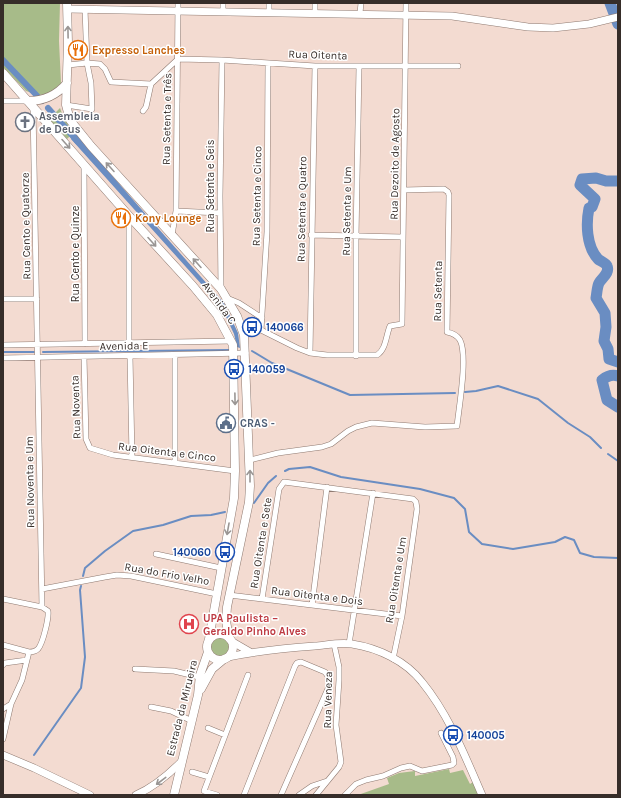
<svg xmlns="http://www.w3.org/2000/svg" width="621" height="798" font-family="Karla,sans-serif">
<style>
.green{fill:#a7bb89}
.water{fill:#6a8dc2}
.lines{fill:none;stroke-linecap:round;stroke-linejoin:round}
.stream{stroke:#6a8dc2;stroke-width:2}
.canal{stroke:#6a8dc2;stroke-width:6}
.river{stroke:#6a8dc2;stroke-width:11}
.street-casing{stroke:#8f7a71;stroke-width:6}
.secondary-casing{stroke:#8f7a71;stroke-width:8}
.primary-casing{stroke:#8f7a71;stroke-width:9}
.street{stroke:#fff;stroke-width:5}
.secondary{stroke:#fff;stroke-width:7}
.primary{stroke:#fff;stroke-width:8}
.oneway{stroke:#9a9694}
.labels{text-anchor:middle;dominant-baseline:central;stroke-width:3;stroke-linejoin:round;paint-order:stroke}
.food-label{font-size:11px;font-weight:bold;fill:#c56008;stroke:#fff;text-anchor:start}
.street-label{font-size:11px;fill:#362d29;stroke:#fff}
.worship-label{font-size:11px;font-weight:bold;fill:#5b616d;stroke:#fff;text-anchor:start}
.transit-label{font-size:11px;font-weight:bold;fill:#164399;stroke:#fff;text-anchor:start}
.service-label{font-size:11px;font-weight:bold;fill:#4e5e75;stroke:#fff;text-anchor:start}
.health-label{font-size:11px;font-weight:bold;fill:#be3a42;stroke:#fff;text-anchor:start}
</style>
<rect width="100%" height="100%" fill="#f3dbd1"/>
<path class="green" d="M3,3H60L59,41L61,83L57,90L48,94L38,95L26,91L3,67Z
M60,108L63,116L73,133L67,139L49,119Z
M210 646a10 10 0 1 1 20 0a10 10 0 1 1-20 0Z
M449,769L450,773L463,770L470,784L473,782L479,795H358L389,784L387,778L399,773L415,771V776Z"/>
<path class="water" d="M76,134L135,202L224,303L238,333L240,348L237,347L234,334L221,306L71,139Z"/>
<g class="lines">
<path class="stream" d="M252,351L272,363L350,395L455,393
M3,352H34
M43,352L230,350
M465,392L476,391L498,386L538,399L568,423L590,437L601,448
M608,454L618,461
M285,471L289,469L310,467L341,477L420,489L454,498L465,509L469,532L482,544L513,549L555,542L565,537L574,540L580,553L594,557L618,558
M254,503L268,483L276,476
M83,576L85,568L105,551L133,531L163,525L191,516L211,515L225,512
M34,755L81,688L85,657L80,590L81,586"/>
<path class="canal" d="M3,60L42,101
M48,108L78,142"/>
<path class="river" d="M610,3L618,24
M618,181H606L596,178L582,179L580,185L595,199L592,207L589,208C586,223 586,246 598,259C600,261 606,263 607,266C610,273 602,278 599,283C597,287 597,293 596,298L605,313L606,327L604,341L608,349L609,359L618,362
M618,376C612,374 607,376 602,380L607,400L618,407"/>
<g class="street-casing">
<path id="street" d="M223,12V3
M269,12V3
M315,13V3
M360,13L361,3
M68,65L87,63L100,64L105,69L111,82L151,84
M3,101H28
M66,105L92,109L91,83L87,63L85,9
M33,108L42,607
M143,111L146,107L151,84L178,59L222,60L315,66H458
M84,166L85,344
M176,211L220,213
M172,235L176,211L178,3
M311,235L403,237
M221,289L220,196L222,60
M227,298L239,303L262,318
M3,299H37
M261,330L267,232L268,64
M244,335L251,331L261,330L297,348L310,353L327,355H377C386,350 386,335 390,326L402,324L406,3
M129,344V217
M3,345L232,341
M310,353L315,66
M175,355V463
M130,356L132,457
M356,356V237L359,67
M84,357L86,439L90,448L113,455L235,471
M3,358L246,353
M250,460L278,453L322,447L331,444L348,431L356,427L372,423L425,427L457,426C459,407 468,356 460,340C457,335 452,333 447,332L449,195L448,192L444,189L404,190
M156,554L221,568
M42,589L105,577L117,575L131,576L217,594
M229,595L402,616
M3,599L42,607L48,611C49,618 43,643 38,649C36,651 33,652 29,652
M262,599L279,489L284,482L413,499L416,502L417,509L402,616L393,659
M312,605L327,487
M349,644L373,493
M3,645L29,652
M3,665L5,663L27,660
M135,669L174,671L199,677
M151,707L171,711L192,721
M3,709L11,704
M208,728L225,735
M3,739L11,704L22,680L29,652
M192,772L209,777
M217,795L204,791L248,675
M244,795L295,666L297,663L301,662L325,672L330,679V684L281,795
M299,795L312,786L327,781
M316,795L339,767L341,762L336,725L339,680V667L334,644
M345,795L356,784L366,780L383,776L401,768L410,766L422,771L452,765L454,763L453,757L441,733"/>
</g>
<g class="secondary-casing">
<path id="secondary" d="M68,9L452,16L528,27L553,28L589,24L618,17
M231,641L250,652
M228,657C257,651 286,648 315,646C327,645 340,642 352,644C378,648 406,661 422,682C449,715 465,756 482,795
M3,755L34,768L90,795
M136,795C154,787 167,776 181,762"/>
</g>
<g class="primary-casing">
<path id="primary" d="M67,3L68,43L66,105L70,120L91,146L221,289L237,316L244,335L250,486L249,502L227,607L226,621L229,638
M3,73L129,216L193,286L217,315L233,345L235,471L234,498L209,639
M28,101C44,101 57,95 67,83
M207 647a13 13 0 1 1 26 0a13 13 0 1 1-26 0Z
M201,689L212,669L224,659
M174,795L198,695L200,675L208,652"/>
</g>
<use href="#street" class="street"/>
<use href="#secondary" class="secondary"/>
<use href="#primary" class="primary"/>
</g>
<defs><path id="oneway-shaft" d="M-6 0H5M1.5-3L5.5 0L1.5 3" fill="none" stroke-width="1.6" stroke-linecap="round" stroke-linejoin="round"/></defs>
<g class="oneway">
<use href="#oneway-shaft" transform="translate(68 32) rotate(-91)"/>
<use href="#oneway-shaft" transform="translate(66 144) rotate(48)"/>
<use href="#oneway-shaft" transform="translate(110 167) rotate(-132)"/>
<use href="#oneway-shaft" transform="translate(152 242) rotate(48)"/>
<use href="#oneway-shaft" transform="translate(197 263) rotate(-132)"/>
<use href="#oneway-shaft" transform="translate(235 399) rotate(89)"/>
<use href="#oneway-shaft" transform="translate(250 476) rotate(-90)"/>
<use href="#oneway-shaft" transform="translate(228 529) rotate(100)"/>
<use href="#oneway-shaft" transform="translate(161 781) rotate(143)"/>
</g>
<defs>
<g id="restaurant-ring" transform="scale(1)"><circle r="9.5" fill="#fff" stroke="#e8710a" stroke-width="1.5"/><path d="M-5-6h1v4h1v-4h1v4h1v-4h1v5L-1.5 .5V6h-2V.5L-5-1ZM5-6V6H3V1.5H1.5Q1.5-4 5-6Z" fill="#e8710a"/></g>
<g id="church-ring" transform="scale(1)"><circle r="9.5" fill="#fff" stroke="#6b7280" stroke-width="1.5"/><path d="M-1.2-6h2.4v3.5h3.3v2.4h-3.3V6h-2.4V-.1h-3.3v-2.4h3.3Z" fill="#6b7280"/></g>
<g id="bus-ring" transform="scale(1)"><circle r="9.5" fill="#fff" stroke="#1a4fb4" stroke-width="1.5"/><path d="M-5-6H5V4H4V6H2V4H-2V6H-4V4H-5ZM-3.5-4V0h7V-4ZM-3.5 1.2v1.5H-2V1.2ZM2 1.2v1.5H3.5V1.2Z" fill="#1a4fb4"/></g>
<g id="civic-ring" transform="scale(1)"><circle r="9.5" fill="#fff" stroke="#5c6f8a" stroke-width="1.5"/><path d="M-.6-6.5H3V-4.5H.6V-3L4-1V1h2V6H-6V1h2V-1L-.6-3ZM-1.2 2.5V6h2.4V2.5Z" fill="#5c6f8a"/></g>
<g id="hospital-ring" transform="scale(1)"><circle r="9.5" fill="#fff" stroke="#e0444e" stroke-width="1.5"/><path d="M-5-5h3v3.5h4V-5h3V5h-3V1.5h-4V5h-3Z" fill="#e0444e"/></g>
</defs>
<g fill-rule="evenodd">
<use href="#restaurant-ring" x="78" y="50"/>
<use href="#church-ring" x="25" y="122"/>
<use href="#restaurant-ring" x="121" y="218"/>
<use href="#bus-ring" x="252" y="327"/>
<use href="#bus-ring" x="234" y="369"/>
<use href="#civic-ring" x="226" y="423"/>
<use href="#bus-ring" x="225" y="552"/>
<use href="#hospital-ring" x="189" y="624"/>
<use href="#bus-ring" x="453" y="735"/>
</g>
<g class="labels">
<g class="food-label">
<text x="92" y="50">Expresso Lanches</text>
<text x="135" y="218">Kony Lounge</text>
</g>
<g class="street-label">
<text transform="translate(318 55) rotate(2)">Rua Oitenta</text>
<text transform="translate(167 119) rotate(-89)">Rua Setenta e Três</text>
<text transform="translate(395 164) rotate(-89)">Rua Dezoito de Agosto</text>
<text transform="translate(210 186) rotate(-90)">Rua Setenta e Seis</text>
<text transform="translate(257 196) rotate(-89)">Rua Setenta e Cinco</text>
<text transform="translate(302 209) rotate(-89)">Rua Setenta e Quatro</text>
<text transform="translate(347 211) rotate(-89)">Rua Setenta e Um</text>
<text transform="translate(26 226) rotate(-91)">Rua Cento e Quatorze</text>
<text transform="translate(75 254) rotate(-90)">Rua Cento e Quinze</text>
<text transform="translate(438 291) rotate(-89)">Rua Setenta</text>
<text transform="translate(219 303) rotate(54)">Avenida C</text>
<text transform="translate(124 346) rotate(-1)">Avenida E</text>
<text transform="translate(76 407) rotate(-92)">Rua Noventa</text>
<text transform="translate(167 452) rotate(7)">Rua Oitenta e Cinco</text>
<text transform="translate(30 482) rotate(-91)">Rua Noventa e Um</text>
<text transform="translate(261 543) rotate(-81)">Rua Oitenta e Sete</text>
<text transform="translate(167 574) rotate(10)">Rua do Frio Velho</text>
<text transform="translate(396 580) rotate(-81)">Rua Oitenta e Um</text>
<text transform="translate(317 596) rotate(7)">Rua Oitenta e Dois</text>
<text transform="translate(328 700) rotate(-89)">Rua Veneza</text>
<text transform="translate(182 708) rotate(-76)">Estrada da Mirueira</text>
</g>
<g class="worship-label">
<text x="39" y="116">Assembleia<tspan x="39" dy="13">de Deus</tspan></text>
</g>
<g class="transit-label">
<text x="266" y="327">140066</text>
<text x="248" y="369">140059</text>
<text x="211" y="552" text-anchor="end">140060</text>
<text x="467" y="735">140005</text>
</g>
<g class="service-label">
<text x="240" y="423">CRAS -</text>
</g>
<g class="health-label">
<text x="203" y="618">UPA Paulista –<tspan x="203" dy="13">Geraldo Pinho Alves</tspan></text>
</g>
</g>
<rect width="621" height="798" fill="none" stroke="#362d29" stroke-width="8"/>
</svg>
